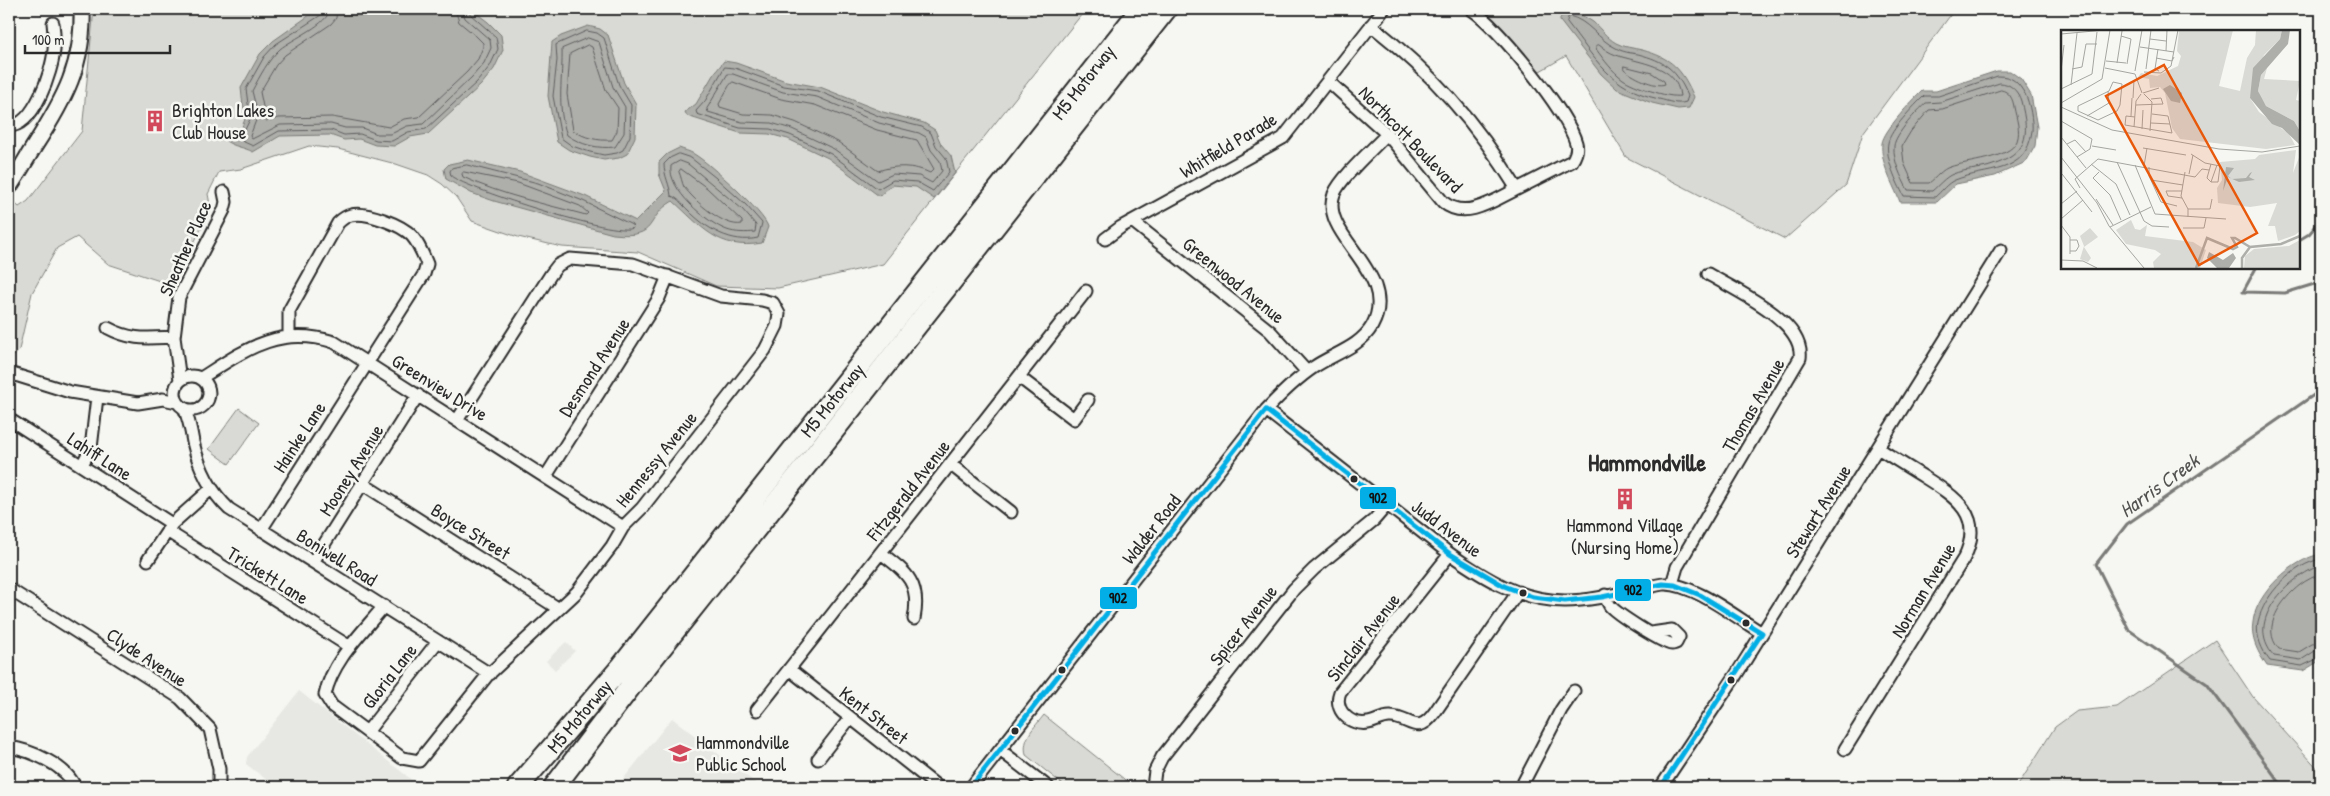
<svg xmlns="http://www.w3.org/2000/svg" width="2330" height="796" font-family="'Patrick Hand',sans-serif">
<style>
.built{fill:#e7e7e3}
.green{fill:#d9d9d5;stroke:#828280}
.water{fill:#aeaeab;stroke:#7a7a78}
.lines{fill:none;stroke-linecap:round;stroke-linejoin:round}
.shore{stroke:#5f5f5e;stroke-width:1}
.stream{stroke:#7a7a78;stroke-width:3}
.street-casing{stroke:#2b2b2b;stroke-width:15}
.secondary-casing{stroke:#2b2b2b;stroke-width:19}
.highway-casing{stroke:#2b2b2b;stroke-width:24}
.street{stroke:#f6f6f2;stroke-width:11}
.secondary{stroke:#f6f6f2;stroke-width:15}
.highway{stroke:#f6f6f2;stroke-width:20}
.bus-1-casing{stroke:#f6f6f2;stroke-width:9}
.bus-1{stroke:#02aee5;stroke-width:5}
.bus-dot{fill:#2b2b2b;stroke:#f6f6f2;stroke-width:2}
.labels{text-anchor:middle;dominant-baseline:central;stroke-width:5;stroke-linejoin:round;paint-order:stroke}
.street-label{font-size:19px;fill:#2b2b2b;stroke:#f6f6f2}
.poi-label{font-size:19px;fill:#2b2b2b;stroke:#f6f6f2;text-anchor:start}
.water-label{font-size:20px;font-style:italic;fill:#525251;stroke:#f6f6f2}
.district-label{font-size:24px;font-weight:bold;fill:#2b2b2b;stroke:#f6f6f2}
.inset-river{fill:none;stroke:#aeaeab;stroke-width:2.5}
.inset-road{fill:none;stroke:#a5a5a2;stroke-width:1}
.view{fill:#e8590c;fill-opacity:0.15;stroke:#e8590c;stroke-width:2.5}
.inset-edge{fill:none;stroke:#2b2b2b;stroke-width:2.5}
.line-badge{stroke:#f6f6f2;stroke-width:2}
.pale-badge-label{font-size:14px;text-anchor:middle;font-weight:bold;fill:#111}
</style>
<rect width="100%" height="100%" fill="#f6f6f2"/>
<filter id="ink" filterUnits="userSpaceOnUse"><feTurbulence type="fractalNoise" baseFrequency=".02" numOctaves="2"/><feDisplacementMap in="SourceGraphic" scale="10" xChannelSelector="R" yChannelSelector="G"/><feConvolveMatrix kernelMatrix="1 2 1 2 8 2 1 2 1" color-interpolation-filters="sRGB"/></filter>
<g filter="url(#ink)">
<path class="built" d="M566,642L575,651L555,670L546,661Z
M299,691L417,784L415,787H276L246,764L247,757Z
M672,718L761,787H617Z"/>
<path class="green" d="M94,9H1086L883,264L778,288L716,286L638,252L562,247L518,237L472,221L456,197L442,184L428,175L396,164L338,149L309,146L241,169L219,172L208,194L211,210L172,285L108,264L77,237L57,248L32,293L19,350L13,357L9,356V204L11,200L19,207L28,201L82,131Z
M1480,9H1955L1863,133L1846,185L1785,239L1626,157L1566,56L1540,71Z
M239,408L259,423L229,464L209,449Z
M2215,640L2253,697L2321,772V787H2017L2055,727L2077,711L2117,707Z
M1044,715L1129,783L1143,780V787H1066L1026,755C1022,738 1034,728 1044,715Z"/>
<path class="water" d="M325,9H471L488,22L501,35L503,50L494,69L481,85L428,134L410,137L394,146L375,145L359,139L344,140L330,135L280,136L253,152C244,147 234,147 226,141L240,132L247,114L243,106L241,88L260,54L273,41L314,12Z
M1569,9C1576,13 1586,17 1593,22C1601,29 1606,37 1616,43C1623,47 1634,48 1642,50C1672,58 1682,69 1694,97L1689,108L1678,109L1652,103L1617,89L1601,74L1560,21V18Z
M588,26L600,29L608,35L624,83L636,104L635,137L627,154L619,158L604,160L590,157L569,150L557,142L548,96L552,42L561,36Z
M724,61L736,63L786,81L820,87L883,112L924,123L935,130L941,144L951,156L955,173L934,199L916,187L892,185L879,196L828,158L788,139L769,134L740,133L687,116L685,112L696,104L713,75Z
M1997,71H2010L2021,79L2031,95L2037,127L2035,146L2026,162L1995,176L1956,184L1937,202H1900C1893,184 1880,163 1882,143C1884,130 1912,101 1922,91H1936Z
M679,148C684,150 689,151 694,154C708,162 765,213 768,227L762,243C718,251 701,226 673,201C643,218 661,239 613,234L494,201L471,193L446,179L444,169L449,164L468,160L520,172L585,196L636,221L666,191L659,174V162L667,154Z
M2321,554V660L2303,671L2267,666C2258,653 2250,638 2253,622C2256,593 2293,559 2321,554Z"/>
<g class="lines">
<path class="shore" d="M323,9L321,15L276,44L264,57L246,89L248,104L252,115L241,138L242,141L253,146L279,131L331,130L344,135L360,134L376,140L392,141L408,132L426,129L477,82L490,66L498,49L496,37L470,14L469,9
M330,9C329,24 292,39 280,49C268,60 260,76 252,91L258,115L250,136L252,139L280,125L331,124L345,128H362L377,134H391L407,126L423,124L472,77L484,63L491,48L490,40L465,18L462,9
M337,9L336,18L331,24L285,55L276,65L260,92L266,121L279,118L332,117L389,127L404,119L419,117L467,72L478,59L483,47V43L476,36L459,22L455,9
M1569,16C1589,20 1598,40 1616,48C1622,52 1631,53 1638,54C1665,61 1677,70 1688,96L1686,102C1677,105 1668,101 1659,99C1609,88 1596,59 1567,22Z
M587,31L597,33L604,38L619,85L631,105L630,136L623,150L617,153L604,155L590,152L572,146L561,138L553,96L557,60L556,45Z
M588,38L599,42L613,87L625,107L624,133L615,147C598,149 581,145 567,135C556,106 563,78 562,49Z
M588,45L592,47L606,90L618,108L617,131L612,140C598,141 584,138 573,130L567,94L570,54Z
M1599,45C1604,49 1610,53 1616,55C1638,63 1677,64 1680,96C1668,98 1633,86 1623,79C1612,71 1604,60 1596,49V46Z
M1624,66L1652,73L1664,81L1665,84C1655,88 1631,76 1624,69Z
M725,67L735,68L784,86L818,91L881,117L922,127L931,133L936,146L946,158L949,172L933,191L917,182L893,180L878,189L831,154L790,135L770,129L740,128L697,114L696,111L705,101Z
M728,74H733L783,92L817,97L879,123L919,133L926,137L931,150L940,161L942,171L932,183L919,176L893,174L878,181L834,149L792,129L771,123L742,122L708,112L707,109Z
M1998,76C2012,76 2018,82 2025,94C2030,103 2033,122 2032,131C2026,176 1987,167 1955,180C1947,183 1941,192 1935,197L1904,196C1897,183 1885,158 1888,143C1890,130 1914,106 1924,96H1938Z
M733,82L781,99L815,105L877,130L917,140L934,169L930,173C914,165 894,165 878,171L838,142L795,122L772,115L743,114L720,107L719,104L729,86Z
M2000,83C2010,83 2018,91 2021,101C2030,137 2028,154 1990,166C1978,170 1965,169 1953,174C1945,177 1938,186 1932,191L1908,190C1901,177 1893,161 1894,146C1895,134 1918,110 1926,103L1940,102Z
M2001,90C2009,91 2013,99 2014,107C2016,118 2021,130 2017,141C2010,159 1966,161 1950,167C1942,169 1936,178 1929,183H1913L1904,163L1902,146L1911,131L1929,110L1942,109Z
M679,154L691,158L716,178L746,205L762,223L758,238C732,244 706,229 688,210C682,205 679,198 671,196C670,185 664,176 664,164L670,158Z
M680,161L688,164L742,209L756,225L755,232C747,233 735,233 727,230C707,223 667,189 671,166Z
M467,165L538,183L583,201L632,225L633,228C617,237 469,190 451,176L450,171L452,168Z
M681,169L707,188L742,221V224C724,228 695,201 684,187C682,183 681,176 679,172Z
M464,172L518,183L580,206L588,213L586,215C545,204 501,195 463,177L462,174Z
M2321,559C2294,564 2264,594 2258,622C2255,635 2262,651 2270,661L2302,666L2321,657
M2321,565C2289,577 2243,621 2274,656L2301,660L2315,651L2321,650
M2321,573C2314,577 2306,580 2300,585C2282,599 2260,628 2279,649L2299,652L2312,644L2321,643"/>
<path class="stream" d="M2299,240L2309,234L2321,220
M2256,268L2243,292L2285,293L2321,282
M2283,787L2207,684L2129,630L2096,564L2127,524L2321,390"/>
<g class="street-casing">
<path id="street" d="M1471,9C1497,25 1568,113 1576,143C1578,150 1576,155 1572,161L1517,189
M1328,81L1387,134L1443,202C1465,221 1495,200 1517,189C1475,121 1434,75 1371,25
M9,126C34,126 52,72 54,50C55,41 54,32 53,23
M1132,221L1270,331L1307,372
M1105,239L1121,227L1283,138L1384,9
M108,328C132,341 148,338 174,337
M9,373L70,392L138,403L163,399L177,402
M175 393a17 17 0 1 1 34 0a17 17 0 1 1-34 0Z
M1019,377L1074,419L1088,400
M201,378C245,350 278,325 334,342L623,527
M180,380L174,337L179,297L224,210L226,202L224,192
M184,408C189,419 191,430 193,442C199,468 210,491 229,509L490,674
M1266,410L1450,554C1484,578 1521,601 1565,601C1597,601 1631,590 1663,584C1692,582 1737,618 1762,633
M9,419L172,524
M950,464L1011,512
M82,465L91,448L97,397
M546,476L659,298L668,276
M363,484L559,609
M261,530L424,274L427,264C423,254 419,244 412,236C402,225 366,211 351,215C346,216 342,219 338,223L289,311V337
M167,531L350,647
M881,553C907,573 921,583 914,619
M1450,554L1340,692C1333,710 1350,726 1368,723C1376,722 1383,716 1391,717C1411,718 1417,737 1435,712L1518,592
M148,560L172,524L211,489
M313,562L418,395
M1672,584L1677,567L1800,358C1805,321 1735,290 1708,274
M9,589L180,698L210,729L219,769V787
M1605,595C1606,599 1608,603 1610,606C1618,615 1657,639 1668,643C1672,645 1672,644 1676,643L1679,637L1672,630L1651,633
M384,606C362,633 332,661 325,695L332,706L402,758L419,761L487,676L577,592L612,546L623,527L642,508L765,350L777,326L779,314L773,303L762,300L721,296L633,264L570,259L558,265L551,274L458,419
M789,669L938,787
M757,710L1086,291
M367,732L438,641
M9,747C30,750 66,765 75,787
M1845,749L1964,558C1985,516 1956,497 1924,477C1908,467 1893,458 1878,448
M1000,750L1048,787
M818,759L850,718
M971,787L1266,410C1281,394 1296,379 1314,367C1333,354 1360,347 1372,326C1401,273 1318,236 1334,194C1341,177 1373,149 1387,134
M1153,787L1155,771L1162,757L1294,589L1314,569L1374,520L1387,505
M1521,787L1561,710L1574,691
M1661,787L1736,675L2001,250"/>
</g>
<g class="secondary-casing">
<path id="secondary" d="M9,187C18,174 26,159 35,145C64,100 84,64 82,9"/>
</g>
<g class="highway-casing">
<path id="highway" d="M518,787L622,666L1141,9
M554,787L637,678L820,448L1166,9"/>
</g>
<use href="#street" class="street"/>
<use href="#secondary" class="secondary"/>
<use href="#highway" class="highway"/>
<g class="bus-1-casing">
<path id="bus-1" d="M1266,410L1450,554L1504,586L1533,597L1565,601L1602,597L1663,584L1675,585L1700,595L1762,633
M971,787L1266,410
M1661,787L1762,633"/>
</g>
<use href="#bus-1" class="bus-1"/>
</g>
</g>
<defs>
<g id="building-bare" transform="scale(1.725)"><path d="M-4-6H4V6H1V3H-1V6H-4ZM-2.5-4.3h1.7v1.8h-1.7ZM.8-4.3h1.7v1.8H.8ZM-2.5-1h1.7V.8h-1.7ZM.8-1h1.7V.8H.8Z" fill="#d1495b" stroke="#f6f6f2" stroke-width="2.5" paint-order="stroke"/></g>
<g id="school-bare" transform="scale(1.725)"><path d="M0-5L7-2L0 1L-7-2ZM-4 1L0 2.5L4 1V4Q0 6-4 4Z" fill="#d1495b" stroke="#f6f6f2" stroke-width="2.5" paint-order="stroke"/></g>
</defs>
<g fill-rule="evenodd">
<use href="#building-bare" x="155" y="121"/>
<use href="#building-bare" x="1625" y="499"/>
<use href="#school-bare" x="680" y="753"/>
</g>
<g class="bus-dot">
<circle cx="1354" cy="479" r="4.5"/>
<circle cx="1523" cy="593" r="4.5"/>
<circle cx="1746" cy="623" r="4.5"/>
<circle cx="1062" cy="670" r="4.5"/>
<circle cx="1731" cy="680" r="4.5"/>
<circle cx="1015" cy="731" r="4.5"/>
</g>
<g class="labels">
<g class="street-label">
<text transform="translate(1083 82) rotate(-52)">M5 Motorway</text>
<text transform="translate(1411 139) rotate(46)">Northcott Boulevard</text>
<text transform="translate(1228 145) rotate(-31)">Whitfield Parade</text>
<text transform="translate(185 248) rotate(-66)">Sheather Place</text>
<text transform="translate(1234 280) rotate(39)">Greenwood Avenue</text>
<text transform="translate(594 367) rotate(-57)">Desmond Avenue</text>
<text transform="translate(440 387) rotate(32)">Greenview Drive</text>
<text transform="translate(832 400) rotate(-51)">M5 Motorway</text>
<text transform="translate(1753 405) rotate(-60)">Thomas Avenue</text>
<text transform="translate(299 437) rotate(-57)">Hainke Lane</text>
<text transform="translate(100 456) rotate(33)">Lahiff Lane</text>
<text transform="translate(656 459) rotate(-51)">Hennessy Avenue</text>
<text transform="translate(351 470) rotate(-58)">Mooney Avenue</text>
<text transform="translate(908 490) rotate(-52)">Fitzgerald Avenue</text>
<text transform="translate(1818 511) rotate(-58)">Stewart Avenue</text>
<text transform="translate(1447 528) rotate(37)">Judd Avenue</text>
<text transform="translate(1151 529) rotate(-52)">Walder Road</text>
<text transform="translate(471 531) rotate(32)">Boyce Street</text>
<text transform="translate(337 557) rotate(32)">Boniwell Road</text>
<text transform="translate(268 575) rotate(32)">Trickett Lane</text>
<text transform="translate(1923 590) rotate(-59)">Norman Avenue</text>
<text transform="translate(1243 625) rotate(-52)">Spicer Avenue</text>
<text transform="translate(1363 637) rotate(-52)">Sinclair Avenue</text>
<text transform="translate(147 657) rotate(33)">Clyde Avenue</text>
<text transform="translate(389 676) rotate(-52)">Gloria Lane</text>
<text transform="translate(874 715) rotate(38)">Kent Street</text>
<text transform="translate(579 716) rotate(-50)">M5 Motorway</text>
</g>
<g class="poi-label">
<text x="172" y="110">Brighton Lakes<tspan x="172" dy="22">Club House</tspan></text>
<text x="1625" y="525" text-anchor="middle">Hammond Village<tspan x="1625" dy="22">(Nursing Home)</tspan></text>
<text x="696" y="742">Hammondville<tspan x="696" dy="22">Public School</tspan></text>
</g>
<g class="water-label">
<text transform="translate(2159 485) rotate(-36)">Harris Creek</text>
</g>
<g class="district-label">
<text x="1647" y="462">Hammondville</text>
</g>
</g>
<g transform="translate(2061 30)">
<rect width="239" height="239" fill="#f6f6f2"/>
<path d="M118,0H172L158,56L179,61L186,28L194,15L195,0H221L219,9L203,25L189,68L198,82L228,104L234,115L205,119L119,109L111,98L104,63L99,57L89,58L88,49L77,47L80,43L96,46L117,36L120,26L116,21ZM206,38L203,49L239,51L235,70L239,71V101L233,91L205,76L200,68L197,61L200,45ZM235,120L232,143L239,125V201L234,205L217,211L214,196H207L216,173L189,177L157,173L156,158L161,150L159,132L194,129L198,125ZM70,190L74,199L79,200L86,195L84,206L132,212L145,220L139,238H93L92,232L100,224L94,220L65,214L55,200ZM29,198L37,207L23,217L30,228L27,232L19,229L23,216L19,206ZM239,210V238H183L184,226L193,219L228,216Z" fill="#d9d9d5"/>
<path d="M221,0H229L227,14L200,45L197,61L205,76L233,91L239,101V115L221,98L211,94L189,68L192,38L219,9ZM109,55L121,63L119,73L110,71L102,59ZM165,137L173,138L167,146L171,149L185,148L189,143L191,142L188,147L194,150L178,152L167,147L162,161ZM148,222L162,230L172,223L175,228L168,238H156L146,228Z" fill="#aeaeab"/>
<path class="inset-river" d="M135,238L146,208L172,219L176,217L171,208H174L189,217M181,238V228L189,217L220,214L239,206"/>
<path class="inset-road" d="M0,4L44,0M60,6L70,9L66,34M89,9L105,11M79,17L113,22M97,19L94,39L98,41M105,21L106,0M95,28L111,31L113,27M45,31L65,33M56,33L61,1M44,38L74,44M11,39L21,37L25,14H36M85,39L90,0M0,41L3,15M74,41L81,0M83,42L100,43L110,36L117,0M74,44L81,63M52,52L61,54L59,75L56,81L37,90L17,81V76L48,61ZM10,55L16,3M0,59L31,44L36,2M82,63L98,58M83,64L91,72L89,101M72,68L73,50M0,73L41,49L49,0M75,75L102,74L100,68L90,69M0,77L51,100L158,119L201,122L239,116M26,86L48,73L47,61M70,86L71,68M74,87L65,86L64,95L111,103L107,86L91,84M0,91L31,109L29,119L16,127M90,93L109,94M73,97L75,71L80,64M81,99L82,80M0,107L25,138M6,114L14,110L25,122M31,116L55,120M82,118L125,125M130,124L144,133L159,136L157,152H150M0,127L36,173L48,196L83,238M56,132L83,191L91,196L108,197M30,134L55,154L69,185M150,134L146,148L150,152L156,135M74,135L94,184L165,189M83,136L86,118M88,137V146L100,172L116,176M38,142L32,148L49,165L60,190M124,142L120,166L127,179V187M1,144L31,182M128,144L132,125M90,150L122,155M19,158L14,149L37,129L134,147L141,139L148,140M121,168L107,166L105,161H121M35,169L52,195M0,174L16,161M127,179H149L151,169M0,189L22,170M0,195L9,207V224M49,197L90,177M122,198H143L145,188M9,210H16L18,216L15,221H9M0,230L22,231L36,238"/>
<path class="view" d="M103,35L196,203L138,235L45,66Z"/>
<rect width="239" height="239" class="inset-edge"/>
</g>
<g class="line-badge">
<rect x="1359" y="486" width="38" height="24" rx="5" fill="#02aee5"/>
<rect x="1614" y="578" width="38" height="24" rx="5" fill="#02aee5"/>
<rect x="1099" y="586" width="39" height="24" rx="5" fill="#02aee5"/>
</g>
<g class="pale-badge-label">
<text x="1378" y="503">902</text>
<text x="1633" y="595">902</text>
<text x="1118" y="603">902</text>
</g>
<rect width="2330" height="796" fill="none" stroke="#f6f6f2" stroke-width="30"/>
<rect x="15" y="15" width="2300" height="766" fill="none" stroke="#2b2b2b" stroke-width="2" filter="url(#ink)"/>
<path d="M25 45v8h145v-8" fill="none" stroke="#2b2b2b" stroke-width="2.5"/>
<text x="32" y="45" font-size="15" fill="#2b2b2b" stroke="#f6f6f2" stroke-width="4" paint-order="stroke">100 m</text>
</svg>
